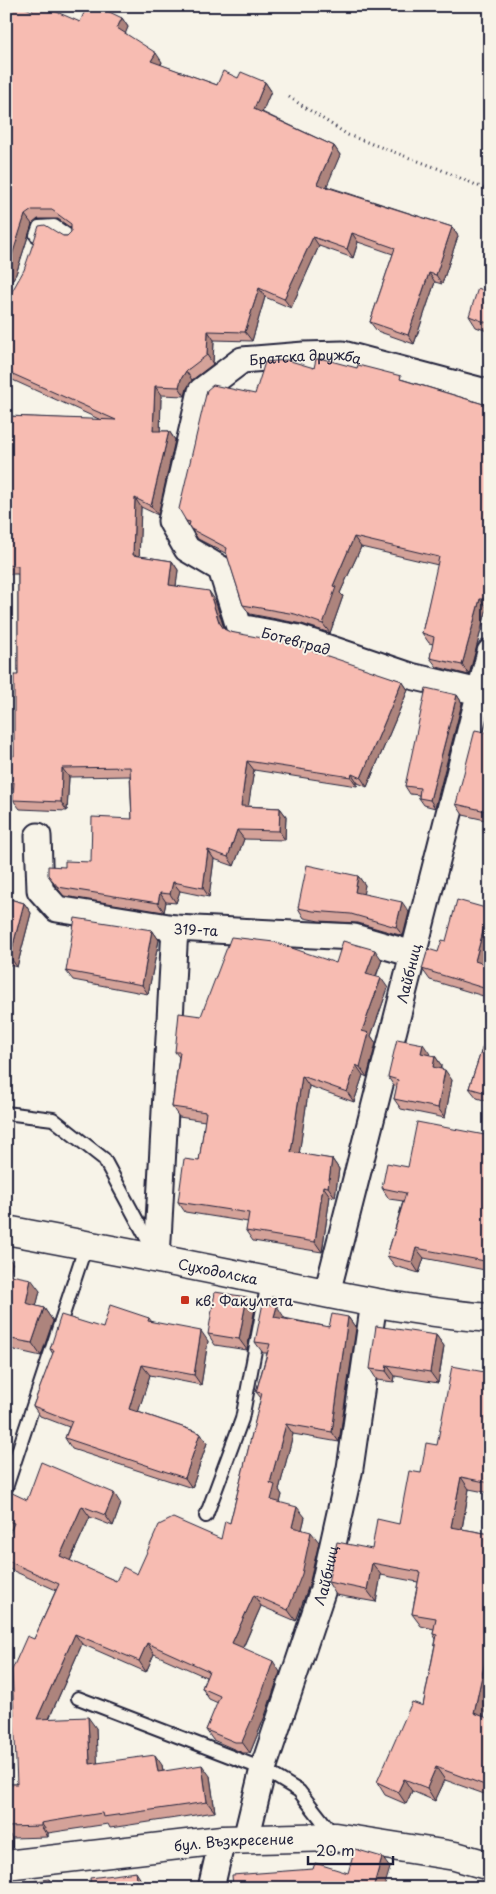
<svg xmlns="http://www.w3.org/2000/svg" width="496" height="1894" font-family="'Playpen Sans',sans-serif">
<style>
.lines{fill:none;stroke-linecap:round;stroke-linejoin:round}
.service-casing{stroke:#22223b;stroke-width:16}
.minor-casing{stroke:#22223b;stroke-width:29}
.tertiary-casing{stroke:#22223b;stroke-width:31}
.path{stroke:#22223b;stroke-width:3;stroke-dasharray:1 4;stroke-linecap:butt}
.service{stroke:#f7f3e8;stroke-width:12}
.minor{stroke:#f7f3e8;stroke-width:25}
.tertiary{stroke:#f7f3e8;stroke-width:28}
.wall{fill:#d4a299;stroke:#22223b}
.shaded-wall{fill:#ad847d;stroke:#22223b}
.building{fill:#f7bcb2;stroke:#22223b}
.poi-dot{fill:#c8321e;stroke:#f7f3e8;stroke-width:2}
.labels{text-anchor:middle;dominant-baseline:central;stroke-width:4;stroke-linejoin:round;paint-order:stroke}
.street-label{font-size:14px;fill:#22223b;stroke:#f7f3e8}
.poi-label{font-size:14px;fill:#22223b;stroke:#f7f3e8;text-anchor:start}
</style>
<rect width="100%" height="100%" fill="#f7f3e8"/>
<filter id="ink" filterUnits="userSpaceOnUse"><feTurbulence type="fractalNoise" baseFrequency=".02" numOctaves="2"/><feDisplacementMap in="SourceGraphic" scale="10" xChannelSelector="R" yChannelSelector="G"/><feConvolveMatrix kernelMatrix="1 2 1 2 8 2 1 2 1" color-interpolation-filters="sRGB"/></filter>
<g filter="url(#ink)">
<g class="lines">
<g class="service-casing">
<path id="service" d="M36,235L39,227L54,226L70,237
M6,1113L53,1119L104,1159L154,1252
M6,1488L86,1245
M206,1516L242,1419L268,1282
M78,1698L263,1769L299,1791L335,1837"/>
</g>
<g class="minor-casing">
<g id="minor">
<path id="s1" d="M479,692L411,676L299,638L239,627L221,569L187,549L171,521L201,391L242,360L304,355L343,354L490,393"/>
<path id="s2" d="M38,836L40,890L57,909L175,928L354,937L413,954"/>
<path d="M157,1258L175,928"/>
<path id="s3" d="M327,1293L490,652"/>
<path id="s4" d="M246,1839L263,1769L323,1589L350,1468L374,1302"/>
<path d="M211,1888L222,1840"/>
</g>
</g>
<g class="tertiary-casing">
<g id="tertiary">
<path id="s5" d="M6,1230C81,1244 155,1258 229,1273C315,1291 402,1311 490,1318"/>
<path id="s6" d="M6,1865L222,1840L335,1837L455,1856L490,1866"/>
</g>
</g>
<path class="path" d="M289,97L348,135L437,168L490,191"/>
<use href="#service" class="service"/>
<use href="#minor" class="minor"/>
<use href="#tertiary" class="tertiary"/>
</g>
<path class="wall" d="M6,6L32,11L80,22L122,18L128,27L125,33L162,62L161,65L217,85L238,78L265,82L271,91L262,112L334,146L340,155L326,186L452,227L458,236L442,284L435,282L414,344L377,331L370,322L393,254L358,242L353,258L319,246L291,308L265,297L252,341L214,340L213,364L192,380L187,388L185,396L161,395L160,431H169L175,440L158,515L141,507L139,556L172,561L178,570L176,586L215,600L225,630L230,632L402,681L408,690L367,787L358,783L357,786L254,770L248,806L280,808L286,816L285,840L244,839L234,866L214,859L209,897L180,891L176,903L166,902L164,912L64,896L54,884L48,875L65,867L91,862L132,819L130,776L69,777L67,811L20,809L13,800L14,790L8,782L14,756L18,675V574H6V416L101,420L6,377V302L63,236H67L71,232V228L58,219H38L32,224L16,274L6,290Z
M490,293V332L476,327L469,316Z
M314,368H357L404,380L490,406V609L487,608L469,675L437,667L430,658L433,644L429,643L422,633L438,565L361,547L340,593L343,596L330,633L302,624L250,614L243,605L227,554L198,539L186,521L255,394Z
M457,695L462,703L435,808L424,805L419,798V795L410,794L405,786Z
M490,733V821L463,815L456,804Z
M358,876L365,885L363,894L409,912L403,936L358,923L319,921L304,918L298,908Z
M6,898L24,903L31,913L17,967L6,964Z
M152,930L159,940L148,994L73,980L66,971Z
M382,960L376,977L388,988L371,1036L376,1043L367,1077L363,1075L354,1102L309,1086L299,1154L332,1159L339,1169L335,1197L330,1196L322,1252L253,1241L246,1231L248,1222L185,1212L178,1202L199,1161L205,1121L179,1117L172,1107L179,1057L175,1052L201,1016L336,963Z
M484,964L490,966V998L430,980L422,969Z
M490,1025V1102L477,1098L469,1088Z
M430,1054V1055L435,1056L441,1065V1069L452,1080L445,1118L401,1109L394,1099L397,1087L394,1086L388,1077Z
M490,1136V1271L424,1258L419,1273L395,1266L387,1256L403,1201L389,1199L382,1188Z
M6,1254L12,1263L10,1274L40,1291L36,1306L44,1308L53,1321L41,1356L6,1348Z
M255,1308L247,1350L215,1345L208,1334Z
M284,1317V1318L329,1327L348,1317L356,1328L339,1442L293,1434L279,1490L282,1495L280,1502L305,1517L302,1529L319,1542L309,1585L296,1621L261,1606L243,1648L280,1672L265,1716L250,1753H243L213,1740L206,1730L218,1703L209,1699L202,1688L206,1677L154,1654L146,1672L82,1644L49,1719L96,1728L97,1763L162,1765L163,1771L210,1776L215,1812L110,1828L108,1824L48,1833V1837L12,1838V1849H6V1784H17L34,1639L56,1590L7,1568L6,1567V1560L12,1530L6,1527V1520L27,1500L121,1504L113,1526L90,1517L70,1561L116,1581L137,1574L221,1539L230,1523L261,1398L256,1392L267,1353H263L255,1342Z
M149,1318L152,1322L208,1341L201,1385L150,1375L138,1412L200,1433L207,1443L192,1488L72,1449L65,1438L69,1427L40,1416L33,1406L53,1354L50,1349L103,1328Z
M436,1335L444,1346L438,1383L395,1376L394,1382L377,1380L370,1369Z
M490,1373V1493L469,1489L462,1529L490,1534V1690L484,1717L490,1719V1796L445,1780L435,1801L412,1791L406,1804L385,1795L377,1782L423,1706L436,1639L433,1634L434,1629L421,1626L412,1614L418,1582L381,1575L376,1602L336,1595L328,1582L372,1549L399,1524L421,1473L437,1445Z"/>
<path class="shaded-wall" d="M122,18L128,27L124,37L117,28Z
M156,53L162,62L157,70L151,61Z
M265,82L271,91L260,118L254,109Z
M334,146L340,155L324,193L317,184Z
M25,215L32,224L16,274L6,290V270Z
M452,227L458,236L442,284L436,275Z
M352,233L358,242L353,258L347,249Z
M313,237L319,246L291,308L284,299Z
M429,273L435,282L414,344L408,335Z
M259,288L265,297L252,341L245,332Z
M208,331L214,340L213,364L207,355Z
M186,371L192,380L187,388L185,396L179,387L181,379Z
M155,386L161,395L160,440L153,431Z
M169,431L175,440L158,515L151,506Z
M135,498L141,507L139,564L133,555Z
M354,537L361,547L340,593L343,596L330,633L323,624L333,586Z
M172,561L178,570L175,594L169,585Z
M490,572V608L484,599Z
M209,591L215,600L225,631L219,622Z
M480,599L487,608L469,675L462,665Z
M402,681L408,690L367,787L361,778Z
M457,695L462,703L435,808L430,800Z
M247,761L254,770L247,815L241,806Z
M62,768L69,777L67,811L61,802Z
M352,774L358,783L357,786L351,777Z
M280,808L286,816L285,840L279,831Z
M237,830L244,839L234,866L228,857Z
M208,850L214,859L209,897L203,888Z
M358,876L365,885L362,901L355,892Z
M173,882L180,891L176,903L170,894Z
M160,893L166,902L164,912L158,903Z
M402,902L409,912L403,936L396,927Z
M24,903L31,913L17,967L10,957Z
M489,909L490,910V943L482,972L475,961Z
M152,930L159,940L148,994L142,985Z
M375,950L382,960L373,983L366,974Z
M381,978L388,988L371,1036L376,1043L367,1077L360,1067L362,1031Z
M423,1044L430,1054L428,1063L421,1053Z
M435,1056L441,1065L439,1077L433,1067Z
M356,1065L363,1075L354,1102L347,1092Z
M445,1070L452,1080L445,1118L438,1108Z
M302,1076L309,1086L298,1162L291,1152Z
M332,1159L339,1169L335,1197L328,1187Z
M323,1186L330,1196L322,1252L315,1242Z
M416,1248L424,1258L419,1273L412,1262Z
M6,1254L12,1263L8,1284L6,1282Z
M31,1279L40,1291L34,1315L26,1303Z
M247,1297L255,1308L247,1350L239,1339Z
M277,1306L284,1317L282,1327L274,1317Z
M44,1308L53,1321L41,1356L32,1343Z
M348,1317L356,1328L339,1442L332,1432Z
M201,1331L208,1341L201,1385L194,1375Z
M436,1335L444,1346L438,1383L430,1372Z
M142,1365L150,1375L136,1419L129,1409Z
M387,1365L395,1376L394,1382L386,1371Z
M286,1424L293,1434L279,1490L282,1495L278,1511L271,1500L270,1483Z
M200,1433L207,1443L192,1488L185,1478Z
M461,1477L469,1489L460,1539L451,1527Z
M114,1493L121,1504L113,1526L105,1515Z
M82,1506L90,1517L67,1567L60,1556Z
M297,1507L305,1517L300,1538L292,1527Z
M311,1532L319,1542L309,1585L296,1621L288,1610Z
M372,1563L381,1575L376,1602L367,1590Z
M254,1595L261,1606L240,1654L232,1643Z
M75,1634L82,1644L44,1730L37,1719Z
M147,1643L154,1654L146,1672L139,1661Z
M486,1657L490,1663V1690L482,1725L474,1713Z
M273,1661L280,1672L265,1716L250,1753L242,1742Z
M88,1717L96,1728L98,1775L90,1764Z
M155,1755L162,1765L165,1783L158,1772Z
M202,1765L210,1776L215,1812L207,1802Z
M436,1767L445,1780L435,1801L427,1788Z
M404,1779L412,1791L406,1804L398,1792Z
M41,1823L48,1833V1837L41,1826Z
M6,1830L12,1838V1849L6,1840Z
M382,1857L390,1868L384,1888H373Z
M136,1872L143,1883L144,1888H138Z
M50,1879L54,1885V1888H51Z"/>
<path class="building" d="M6,6H22L32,11L34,6H43L80,22L87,6H97L122,18L117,28L156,53L151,61L217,85L223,71L238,78L241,72L265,82L254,109L334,146L317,184L452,227L436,275L429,273L408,335L370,322L395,248L352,233L347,249L313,237L284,299L259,288L245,332L208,331L207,355L186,371L181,379L179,387L155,386L153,431H169L151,506L135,498L133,555L172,561L169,585L209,591L219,622L224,629L230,632L289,643L402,681L361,778L352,774L351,777L247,761L241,806L280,808L279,831L237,830L228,857L208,850L203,888L173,882L170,894L160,893L158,903L58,887L48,875V866L65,867V861L91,862L92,817L132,819L130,767L62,768L61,802L13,800L14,782H8L9,755L14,756V675H18V566L6,565V416L116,420L6,371V302L24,270L39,226L45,225L63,236H67L71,232V224L52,210H32L25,215L9,265L6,270Z
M478,288L490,293V324L469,316Z
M316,359H323L357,368L358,365L401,376L400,379L490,406V485L489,487L490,488V572L484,599H480L462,665L430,658L434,637L422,633L439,557L354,537L333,586L336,587L323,624L295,614L243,605L226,552L227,548L191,529L189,526L190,522L186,521L179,509L207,390L213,385L255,394L265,362L287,360L314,368Z
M426,688L457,695L430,800L419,798L420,788L405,786Z
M475,730L490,733V812L456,804Z
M307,865L358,876L355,892L402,902L396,927L351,914L313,911L298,908Z
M6,898L24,903L10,957L6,956Z
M457,900L489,909L475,961L490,966V990L422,969L428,949L438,952L442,940L446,941Z
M75,918L152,930L142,985L66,971Z
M231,937L274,942L336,963L343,941L375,950L366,974L381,978L362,1031L369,1033L360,1067L356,1065L347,1092L302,1076L291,1152L332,1159L328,1187L323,1186L315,1242L246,1231L249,1213L178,1202L184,1159L199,1161L206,1112L172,1107L180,1052H175L179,1013L201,1016Z
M490,1025V1094L469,1088Z
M397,1039L423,1044L421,1053L435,1056L433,1067L445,1070L438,1108L394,1099L398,1080L388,1077Z
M417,1122L490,1136V1262L416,1248L412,1262L387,1256L406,1193L382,1188L387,1163L408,1167Z
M6,1274L31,1279L26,1303L44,1308L32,1343L6,1338Z
M215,1292L247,1297L239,1339L208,1334Z
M263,1303L277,1306L274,1317L329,1327L332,1314L348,1317L332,1432L286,1424L270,1483L275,1485L271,1500L297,1507L292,1527L311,1532L302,1574L288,1610L254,1595L232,1643L273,1661L258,1705L242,1742H235L206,1730L220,1696L202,1688L209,1671L147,1643L139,1661L75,1634L37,1719L88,1717L90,1764L155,1755L158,1772L202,1765L207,1802L103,1817L102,1813L41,1823V1826L6,1827V1784H17L12,1670L27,1636L34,1639L59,1584L6,1560V1542L14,1523L6,1520V1496L8,1491L27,1500L41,1462L114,1493L105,1515L82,1506L60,1556L116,1581L123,1567L137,1574L159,1525L173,1518L221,1539L225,1521L230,1523L262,1393L256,1392L270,1344L255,1342Z
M110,1305L149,1318L148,1321L201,1331L194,1375L142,1365L129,1409L200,1433L185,1478L65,1438L72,1421L33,1406L54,1350L50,1349L61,1315L103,1328Z
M376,1326L436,1335L430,1372L387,1365L386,1371L370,1369Z
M452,1366L490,1373V1483L461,1477L451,1527L490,1534V1658L486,1657L474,1713L490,1719V1787L436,1767L427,1788L404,1779L398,1792L377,1782L412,1702L423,1706L437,1635L433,1634L436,1618L412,1614L420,1572L372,1563L367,1590L328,1582L337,1542L372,1549L377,1519L399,1524L409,1471L421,1473L426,1443L437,1445Z
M355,1849L382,1857L373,1888H233L232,1875L313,1869L315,1863L348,1873Z
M136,1872L138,1888H91L90,1878Z
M50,1879L51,1888H27L26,1882Z"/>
</g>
<rect class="poi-dot" x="180" y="1295" width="10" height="10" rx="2.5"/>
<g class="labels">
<g class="street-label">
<text stroke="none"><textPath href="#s1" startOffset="630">Братска дружба</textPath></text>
<text transform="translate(296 641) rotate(15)">Ботевград</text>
<text stroke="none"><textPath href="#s2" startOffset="220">319-та</textPath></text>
<text stroke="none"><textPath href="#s3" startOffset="330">Лайбниц</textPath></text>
<text stroke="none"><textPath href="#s5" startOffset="216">Суходолска</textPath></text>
<text stroke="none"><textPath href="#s4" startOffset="276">Лайбниц</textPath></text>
<text stroke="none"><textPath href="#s6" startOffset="229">бул. Възкресение</textPath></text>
</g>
<g class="poi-label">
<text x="195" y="1300">кв. Факултета</text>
</g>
</g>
<rect width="496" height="1894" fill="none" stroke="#f7f3e8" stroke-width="25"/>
<rect x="12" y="12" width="471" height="1869" fill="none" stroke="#22223b" stroke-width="2" filter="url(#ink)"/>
<path d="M308 1856v8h85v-8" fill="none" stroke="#22223b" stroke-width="2.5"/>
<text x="316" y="1856" font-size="15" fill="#22223b" stroke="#f7f3e8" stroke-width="4" paint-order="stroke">20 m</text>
</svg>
